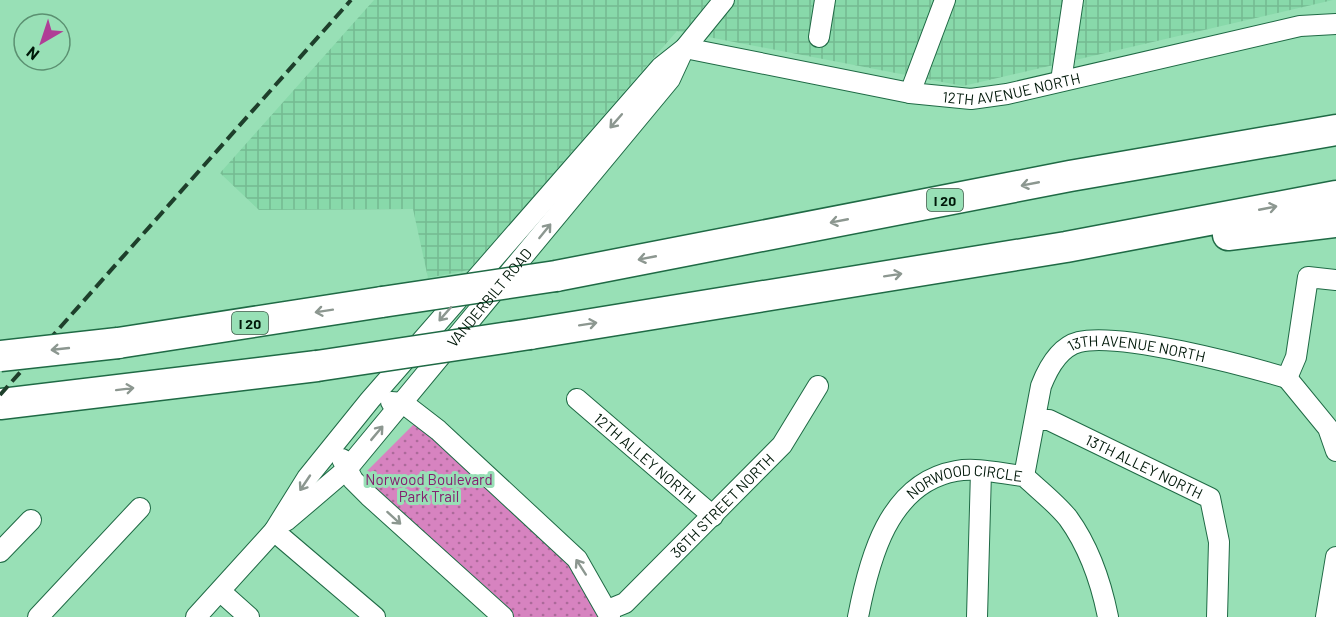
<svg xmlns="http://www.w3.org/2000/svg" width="1336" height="617" font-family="Barlow,sans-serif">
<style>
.industrial{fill:url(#industrial-grid)}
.park{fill:url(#park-dots)}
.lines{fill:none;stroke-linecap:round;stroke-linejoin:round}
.minor-casing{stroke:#1f6a45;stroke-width:22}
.highway-casing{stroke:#1f6a45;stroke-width:33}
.minor{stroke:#fff;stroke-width:20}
.highway{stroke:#fff;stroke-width:30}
.rail{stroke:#1e3f2b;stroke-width:4;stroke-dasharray:12 6;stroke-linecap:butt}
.highway-bridge-casing{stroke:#1f6a45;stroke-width:33;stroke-linecap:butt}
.highway-bridge{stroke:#fff;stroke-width:30}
.oneway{stroke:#8c9790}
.labels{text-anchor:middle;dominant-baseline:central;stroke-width:6;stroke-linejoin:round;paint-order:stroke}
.shield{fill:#98e0b6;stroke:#2e543d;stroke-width:1.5}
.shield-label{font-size:14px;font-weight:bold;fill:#001809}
.street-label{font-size:15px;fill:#001809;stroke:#98e0b6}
.park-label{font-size:15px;fill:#84206f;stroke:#98e0b6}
</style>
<defs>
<pattern id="industrial-grid" width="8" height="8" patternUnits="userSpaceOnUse" patternTransform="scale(1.5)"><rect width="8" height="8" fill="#88d9aa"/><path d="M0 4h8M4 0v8" fill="none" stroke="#74ba91"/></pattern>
<pattern id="park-dots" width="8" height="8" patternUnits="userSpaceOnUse" patternTransform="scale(1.5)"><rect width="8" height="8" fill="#d783c0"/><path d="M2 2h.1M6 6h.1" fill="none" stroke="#ac6a9a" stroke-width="1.8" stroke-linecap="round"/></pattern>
</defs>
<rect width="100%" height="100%" fill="#98e0b6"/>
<path class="industrial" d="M374,0H1333L963,86L677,31L469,270L428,278L413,209L259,210L220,173Z"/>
<path class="park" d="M417,421L571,564L602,617H511L386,502L364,474Z"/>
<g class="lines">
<g class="minor-casing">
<g id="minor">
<path d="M819,37L825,0"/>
<path id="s1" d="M685,48L910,93L971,99L1007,94L1300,26L1336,24"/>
<path d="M1061,81L1073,0"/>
<path d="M910,93L945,0"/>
<path d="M1287,378L1296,357L1308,277L1336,280"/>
<path d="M1287,378L1328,428L1336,451"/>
<path id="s2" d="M577,399L713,516"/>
<path d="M391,402L403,403L438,430L577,559L610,617"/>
<path id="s3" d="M1035,420H1049L1210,498L1219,542L1217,617"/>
<path d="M342,459L353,480L369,496L503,617"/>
<path id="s4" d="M1024,476L1041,386C1048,368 1059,347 1079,342C1120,332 1243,365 1287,378"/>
<path id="s5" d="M286,521L347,469L670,79L682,53"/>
<path d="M274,531L375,617"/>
<path d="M0,552L31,520"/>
<path d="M221,592L249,617"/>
<path id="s6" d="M608,610L625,603L782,445L818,386"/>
<path d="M38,617L140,508"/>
<path d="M196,617L274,531L307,478L370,400L661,67L685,48L724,0"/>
<path id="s7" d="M858,617C869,560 888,483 956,471C977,467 1003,474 1024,476C1038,489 1056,503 1068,518C1089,547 1101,582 1108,617"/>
<path d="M977,617L981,471"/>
<path d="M1326,617L1336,557"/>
</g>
</g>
<g class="highway-casing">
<path id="highway" d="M1228,235L1336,222
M556,276L1070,176L1336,130
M530,334L1066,247L1336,196
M118,343L382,302
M0,404L317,366"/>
</g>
<use href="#minor" class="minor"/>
<use href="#highway" class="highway"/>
<path class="rail" d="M0,395L351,0"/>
<g class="highway-bridge-casing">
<path id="highway-bridge" d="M382,302L556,276
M0,356L118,343
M317,366L530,334"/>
</g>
<use href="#highway-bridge" class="highway-bridge"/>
</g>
<defs><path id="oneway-shaft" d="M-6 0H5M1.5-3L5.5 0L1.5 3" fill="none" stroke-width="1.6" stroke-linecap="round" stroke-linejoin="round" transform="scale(1.5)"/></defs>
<g class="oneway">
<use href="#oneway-shaft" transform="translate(616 121) rotate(131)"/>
<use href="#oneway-shaft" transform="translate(1030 184) rotate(169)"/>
<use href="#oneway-shaft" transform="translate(1268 208) rotate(-11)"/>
<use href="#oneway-shaft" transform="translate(839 221) rotate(169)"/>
<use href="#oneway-shaft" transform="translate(545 231) rotate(-51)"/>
<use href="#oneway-shaft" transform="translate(647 258) rotate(169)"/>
<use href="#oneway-shaft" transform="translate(893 275) rotate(-9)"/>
<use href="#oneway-shaft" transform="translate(324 311) rotate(171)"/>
<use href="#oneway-shaft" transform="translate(445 314) rotate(131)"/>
<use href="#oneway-shaft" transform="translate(588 324) rotate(-9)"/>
<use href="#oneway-shaft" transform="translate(60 349) rotate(174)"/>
<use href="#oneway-shaft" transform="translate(125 389) rotate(-7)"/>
<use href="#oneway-shaft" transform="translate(377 433) rotate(-50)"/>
<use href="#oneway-shaft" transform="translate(305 483) rotate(124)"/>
<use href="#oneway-shaft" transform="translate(394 518) rotate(42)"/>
<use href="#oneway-shaft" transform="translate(581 567) rotate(-123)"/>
</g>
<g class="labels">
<g class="shield">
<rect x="927" y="189" width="36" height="22" rx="4.5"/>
<rect x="232" y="312" width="36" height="22" rx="4.5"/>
</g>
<g class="shield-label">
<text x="945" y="200">I 20</text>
<text x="250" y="323">I 20</text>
</g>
<g class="street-label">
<text stroke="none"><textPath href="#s1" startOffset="332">12TH AVENUE NORTH</textPath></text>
<text stroke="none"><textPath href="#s5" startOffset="303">VANDERBILT ROAD</textPath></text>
<text stroke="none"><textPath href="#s4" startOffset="210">13TH AVENUE NORTH</textPath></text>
<text stroke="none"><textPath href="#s2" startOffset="90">12TH ALLEY NORTH</textPath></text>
<text stroke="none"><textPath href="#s3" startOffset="120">13TH ALLEY NORTH</textPath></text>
<text stroke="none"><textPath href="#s7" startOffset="194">NORWOOD CIRCLE</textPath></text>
<text stroke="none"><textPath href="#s6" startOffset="156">36TH STREET NORTH</textPath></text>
</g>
<g class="park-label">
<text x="429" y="479">Norwood Boulevard<tspan x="429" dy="17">Park Trail</tspan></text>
</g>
</g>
<g transform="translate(42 42) rotate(219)"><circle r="28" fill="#98e0b6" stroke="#5b9071" stroke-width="1.5"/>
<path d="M0-4.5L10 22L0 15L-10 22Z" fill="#b03d96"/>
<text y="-9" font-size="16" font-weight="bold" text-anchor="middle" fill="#001809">N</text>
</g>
</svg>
